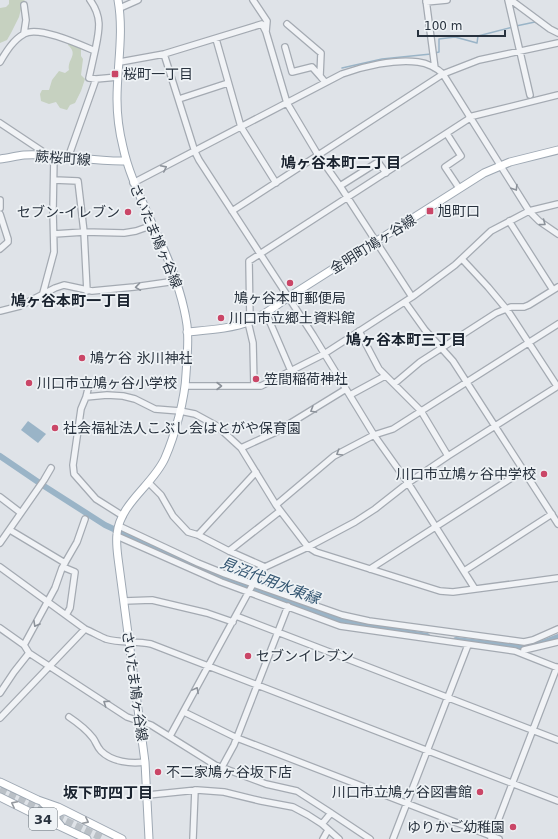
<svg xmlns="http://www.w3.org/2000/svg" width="558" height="839" font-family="'DejaVu Sans','Noto Sans JP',sans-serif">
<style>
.green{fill:#c6d1c0}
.water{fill:#9ab4c7}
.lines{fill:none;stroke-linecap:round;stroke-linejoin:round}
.stream{stroke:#9ab4c7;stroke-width:1.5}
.canal{stroke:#9ab4c7;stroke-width:6}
.major-tunnel{stroke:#bac0c6;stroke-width:7;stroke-dasharray:7 3.5;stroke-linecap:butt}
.minor-casing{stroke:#a4aab2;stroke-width:8}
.major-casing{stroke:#9ea8b3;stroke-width:9}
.minor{stroke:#f1f3f6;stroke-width:5.5}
.major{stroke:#fff;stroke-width:7}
.oneway{stroke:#8c929a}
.oneway2{stroke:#94989e}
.poi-dot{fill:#ca4667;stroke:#eef2f5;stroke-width:1.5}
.labels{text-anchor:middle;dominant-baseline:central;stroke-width:3.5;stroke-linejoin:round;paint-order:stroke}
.shield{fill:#eef2f5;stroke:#636c75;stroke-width:1}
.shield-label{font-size:13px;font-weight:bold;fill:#28323e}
.poi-label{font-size:14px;fill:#28323e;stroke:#eef2f5;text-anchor:start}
.street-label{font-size:14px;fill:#28323e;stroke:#eef2f5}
.neighbourhood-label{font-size:15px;font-weight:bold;fill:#1a232f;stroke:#eef2f5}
.water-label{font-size:15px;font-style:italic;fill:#335571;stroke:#eef2f5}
</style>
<rect width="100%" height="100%" fill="#dfe3e8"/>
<path class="green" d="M9,0H24L26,2V7L21,9L19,17L11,33L7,40L0,43V8L6,7L9,4Z
M69,42L81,48V56L83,59L81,75L85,79L81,91L75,103L70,105L67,110L60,108L56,102L49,104L41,101L40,94L42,90H49L52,80L59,71L65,73L69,70C67,59 79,55 68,45Z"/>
<path class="water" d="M28,421L46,434L38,443L21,430Z"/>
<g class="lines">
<path class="stream" d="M516,26L535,22L543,27
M553,33L558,36
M435,53L439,52V39L455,37L477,43L478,36L513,27
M342,68L382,59L431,54"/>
<path class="canal" d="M0,456L44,486L105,525L191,565L267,595L327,616L356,624L427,636
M456,640L517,647L540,644L558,637"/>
<path class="major-tunnel" d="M0,789L104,839"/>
<g class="minor-casing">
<path id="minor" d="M426,0L435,68
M508,0L530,95
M511,0L550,29L558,33
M426,2L447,0
M24,5L26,20L24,33
M120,8L138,0
M287,24L321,53L320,76L325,82
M266,32L287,103L318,155L340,186L412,297
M216,39L241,127L276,183
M285,47L292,72L312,67L320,76
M95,51L89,78L96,79L118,77
M164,54L195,152L199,160L313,335L374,435L408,483L475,589
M0,62C6,52 13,40 24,34C38,25 81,45 95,51C99,31 103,18 90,0
M120,62L164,54L262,24L266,32L267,21L253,0
M179,99L228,83
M469,117L558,95
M0,123L42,151L44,155
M447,134L461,156L445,167L459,188
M68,158L96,79
M54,180L78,181L84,232L87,291
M133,183L342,74C364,66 394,59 418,62C427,63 437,68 443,74L529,211L539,221L558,234
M340,186L378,162L386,173
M0,200V208
M232,211L443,74L479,60L558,43
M0,214L8,239V242L0,249
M509,221L553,290
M54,234L84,232L124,233L136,231L153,225
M462,259L488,287L508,311L557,386
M43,293L54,252L53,211L54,156
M405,302L425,330L453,361L558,524
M0,311L20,306L55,288L64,285L92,291L134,287L176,281
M266,313L291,371
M250,321L249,261L470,118
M248,322L253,343L254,386
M359,331L379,369L421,411L448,456
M394,384L420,362L496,313L511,307H524L529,305L558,287
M185,386H261L324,354L412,297L455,265L491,231L529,211L558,204
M88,389L86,397L107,395L123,396L135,399L155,409L180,411L195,414L217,426L241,448L276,505L308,547L316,552L440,591L453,592L558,578
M350,395L385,376
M86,397L81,409L73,465L74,474L96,499L123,516
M241,448L276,432L346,389
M148,482L161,495L173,516L188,532L198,535L229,551L265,567
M0,497L21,513
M276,505L334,456L374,435L393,429L558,324
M119,526L198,563L225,574L342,615L369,621L524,642L533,640L558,629
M10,530L65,563
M198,535L256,472
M117,536L221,582L340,626L515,651L558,668
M0,543L44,480L51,468
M229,551L280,511
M0,567L85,629C92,632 99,636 106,639C119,643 136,641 151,644L558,801
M63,567L75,572L70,608L66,615
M370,569L524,470
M464,571L552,514
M124,601L152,600L207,613L233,622
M236,616L558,740
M0,628L24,645L29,653L127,717L151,725L215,765L266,784L297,791L328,811L370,839
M24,645L55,588L62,568L77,542L85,519
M524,650L558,642
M0,693L14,672L29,653
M184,712L237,738L499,839
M69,717C78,723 86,729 93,738C96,742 97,747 101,751C112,762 131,764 145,762
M0,718L85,629
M170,736L253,584L265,567L308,547L355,522L375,509L408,483L448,456L558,386
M222,767L234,745L288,606
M148,795L197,790L224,792L261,801L293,807L308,815L322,824L339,839
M322,824L331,813
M193,839L195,790
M323,839L328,830
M393,839L468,645
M491,839L557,667"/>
</g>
<g class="major-casing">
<path id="major" d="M118,0C124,33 117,66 117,99C117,115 119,131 123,147C129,175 142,200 153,226C168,257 182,290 187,325C189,341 187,358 186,374C185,399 175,435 165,458C153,485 120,503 117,534C116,542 117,550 118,558L145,762L149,839
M0,159C8,158 16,156 24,155C58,153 92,162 126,161
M187,332C208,330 231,329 251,321C264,315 276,306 287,298L484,173L510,162L558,150
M0,782L38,800L58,807L122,839
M0,797L36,815L87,839
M36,815L47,813C49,809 47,806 43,803
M61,826L56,820V814L62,811H66"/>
</g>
<use href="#minor" class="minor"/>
<use href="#major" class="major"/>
</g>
<defs><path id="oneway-chevron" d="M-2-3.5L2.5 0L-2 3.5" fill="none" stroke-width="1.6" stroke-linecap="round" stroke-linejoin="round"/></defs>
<g class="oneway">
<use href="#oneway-chevron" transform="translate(164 168) rotate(-27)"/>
<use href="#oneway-chevron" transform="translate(515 188) rotate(58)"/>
<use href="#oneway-chevron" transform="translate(543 223) rotate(37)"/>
<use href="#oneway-chevron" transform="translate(138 287) rotate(172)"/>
<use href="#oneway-chevron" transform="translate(219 386)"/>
<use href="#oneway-chevron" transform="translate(313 410) rotate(149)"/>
<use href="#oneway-chevron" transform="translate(339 453) rotate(149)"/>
<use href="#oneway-chevron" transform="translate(36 624) rotate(119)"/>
<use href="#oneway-chevron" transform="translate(196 690) rotate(-62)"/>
<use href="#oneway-chevron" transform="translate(106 703) rotate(-146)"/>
</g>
<g class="oneway2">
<use href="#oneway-chevron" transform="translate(14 804) rotate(-153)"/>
<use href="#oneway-chevron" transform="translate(86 821) rotate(26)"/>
</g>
<g class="poi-dot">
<rect x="111" y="70" width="8" height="8" rx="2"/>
<rect x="426" y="207" width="8" height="8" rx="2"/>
<circle cx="128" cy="212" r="4"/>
<circle cx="290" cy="283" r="4"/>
<circle cx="221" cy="318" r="4"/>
<circle cx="82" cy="358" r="4"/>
<circle cx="256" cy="379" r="4"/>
<circle cx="29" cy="383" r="4"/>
<circle cx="55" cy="428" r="4"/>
<circle cx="544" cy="474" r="4"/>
<circle cx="248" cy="656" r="4"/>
<circle cx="158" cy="772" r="4"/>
<circle cx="480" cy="792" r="4"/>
<circle cx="513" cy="827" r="4"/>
</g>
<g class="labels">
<rect class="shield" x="29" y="808" width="28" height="22" rx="3"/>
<g class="shield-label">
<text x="43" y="819">34</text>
</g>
<g class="poi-label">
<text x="123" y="74">桜町一丁目</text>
<text x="438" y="211">旭町口</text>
<text x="120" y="212" text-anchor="end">セブン-イレブン</text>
<text x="290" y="298" text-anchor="middle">鳩ヶ谷本町郵便局</text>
<text x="229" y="318">川口市立郷土資料館</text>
<text x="90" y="358">鳩ケ谷 氷川神社</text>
<text x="264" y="379">笠間稲荷神社</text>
<text x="37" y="383">川口市立鳩ヶ谷小学校</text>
<text x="63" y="428">社会福祉法人こぶし会はとがや保育園</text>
<text x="536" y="474" text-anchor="end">川口市立鳩ヶ谷中学校</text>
<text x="256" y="656">セブンイレブン</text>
<text x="166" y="772">不二家鳩ヶ谷坂下店</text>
<text x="472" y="792" text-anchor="end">川口市立鳩ヶ谷図書館</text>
<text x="505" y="827" text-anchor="end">ゆりかご幼稚園</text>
</g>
<g class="street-label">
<text transform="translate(63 158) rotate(4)">蕨桜町線</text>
<text transform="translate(156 236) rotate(67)">さいたま鳩ヶ谷線</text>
<text transform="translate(373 244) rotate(-32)">金明町鳩ヶ谷線</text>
<text transform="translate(135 686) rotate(82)">さいたま鳩ヶ谷線</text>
</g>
<g class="neighbourhood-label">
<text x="341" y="163">鳩ヶ谷本町二丁目</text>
<text x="71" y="301">鳩ヶ谷本町一丁目</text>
<text x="406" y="340">鳩ヶ谷本町三丁目</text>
<text x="108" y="793">坂下町四丁目</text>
</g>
<g class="water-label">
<text transform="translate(270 581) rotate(21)">見沼代用水東縁</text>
</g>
</g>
<path d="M418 30v6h87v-6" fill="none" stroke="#28323e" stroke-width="2"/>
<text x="424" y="30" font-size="12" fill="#28323e" stroke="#eef2f5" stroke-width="3" paint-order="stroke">100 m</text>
</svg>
